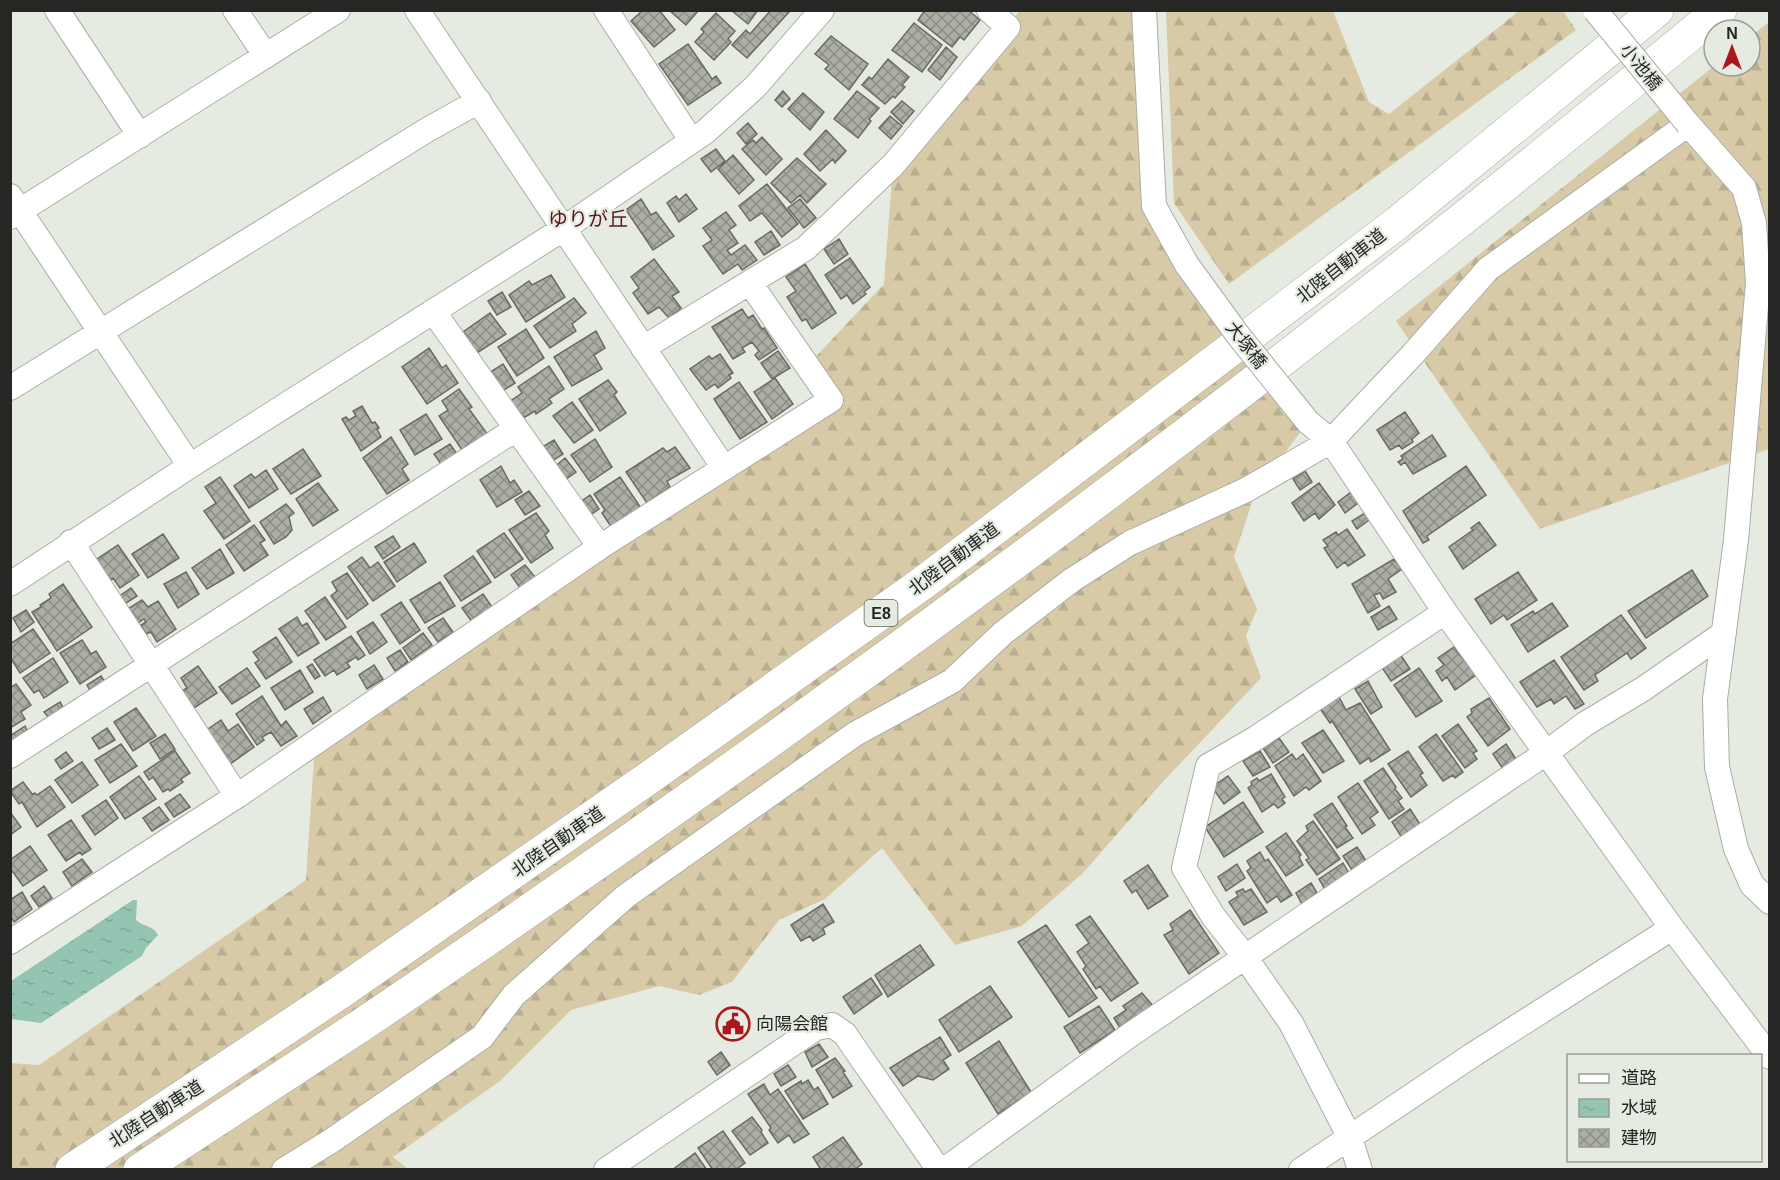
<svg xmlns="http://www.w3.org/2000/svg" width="1780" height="1180" font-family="Helvetica,'Noto Sans JP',sans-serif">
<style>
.forest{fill:url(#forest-firs)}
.water{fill:url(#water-ripples)}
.building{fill:url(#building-cross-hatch);stroke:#6b6b63;stroke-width:1.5}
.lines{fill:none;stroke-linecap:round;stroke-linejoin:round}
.minor-casing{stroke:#aaaea6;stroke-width:26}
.highway-casing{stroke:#aaaea6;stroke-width:34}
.minor{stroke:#fff;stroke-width:24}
.highway{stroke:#fff;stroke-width:33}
.minor-bridge-casing{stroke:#aaaea6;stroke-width:26;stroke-linecap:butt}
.minor-bridge{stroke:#fff;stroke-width:24}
.labels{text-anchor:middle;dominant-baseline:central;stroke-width:4.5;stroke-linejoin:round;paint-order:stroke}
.shield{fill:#e6ebe2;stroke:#60625d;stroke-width:1.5}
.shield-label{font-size:16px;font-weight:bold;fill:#262724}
.street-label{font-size:18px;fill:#262724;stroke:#e6ebe2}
.poi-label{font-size:18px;fill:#262724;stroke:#e6ebe2;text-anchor:start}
.neighbourhood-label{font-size:20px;fill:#5c1816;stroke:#e6ebe2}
</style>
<defs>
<pattern id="forest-firs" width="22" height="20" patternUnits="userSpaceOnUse" patternTransform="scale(1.5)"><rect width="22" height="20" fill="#d8caa7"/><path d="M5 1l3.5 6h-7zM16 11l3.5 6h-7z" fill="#b9ae90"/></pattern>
<pattern id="water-ripples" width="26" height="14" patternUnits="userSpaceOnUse" patternTransform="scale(1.5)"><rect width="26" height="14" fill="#94c4b2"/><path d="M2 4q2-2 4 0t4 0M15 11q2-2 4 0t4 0" fill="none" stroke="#7fa899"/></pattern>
<pattern id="building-cross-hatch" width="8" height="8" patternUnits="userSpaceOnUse" patternTransform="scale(1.5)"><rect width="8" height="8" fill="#acada3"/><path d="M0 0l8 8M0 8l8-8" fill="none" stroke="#8c8d85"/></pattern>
</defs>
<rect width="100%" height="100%" fill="#e6ebe2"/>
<path class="forest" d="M1019,11H1144L1154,206L1308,422L1255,493L1234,557L1257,609L1246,636L1261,678L1159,786L1083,873L1022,926L955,945L882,848L825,899L779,920L732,982L699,995L659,986L571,1010L500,1081L393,1157L408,1169H11L10,1063L39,1065L306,880L315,743L830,400L807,366L884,284L893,165L1008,27Z
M1166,11H1333L1369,102L1389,114L1519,11H1563L1576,30L1229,284L1174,203Z
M1769,22V449L1540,529L1396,321L1714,66H1750V37Z"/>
<path class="water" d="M133,900H137L136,920C144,927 153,925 158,935L146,948L142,956L41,1023L11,1019V981Z"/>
<path class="building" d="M643,10H659L675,30L654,47L631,21Z
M669,10H699L686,25Z
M731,10H758L748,24Z
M771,10L789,12L747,58L732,45L746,30L750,34Z
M925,10H968L980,20L964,40L960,37L952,47L918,20Z
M716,13L735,31L728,39L731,42L714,60L695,42L704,32L701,29Z
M914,23L942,45L922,72L892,50Z
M831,36L868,64L849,90L825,69L829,65L815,54Z
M688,44L712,79L716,76L721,83L688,105L659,64Z
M946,47L957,57L940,80L928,70Z
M888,59L909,77L902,85L905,87L895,98L893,96L885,104L862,85L869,77L872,79Z
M783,91L790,99L782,107L775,100Z
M857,91L879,108L869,119L871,121L858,138L834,119Z
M803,93L824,112L810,130L788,109Z
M902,101L914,111L903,124L891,112Z
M890,116L902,126L891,139L879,128Z
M748,123L757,134L746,144L737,133Z
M826,130L846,151L835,163L833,159L820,171L804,154Z
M762,137L782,159L766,175L742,149L753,140L756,143Z
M716,149L725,161L711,172L701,159Z
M733,155L754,180L739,194L718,169Z
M797,158L826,184L807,203L800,195L791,203L771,183Z
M767,184L798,224L782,237L762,213L750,221L739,206Z
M686,194L697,209L679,222L667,203L676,196L679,200Z
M641,199L651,215L656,212L674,236L653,250L626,210Z
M800,199L816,218L804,228L788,208Z
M726,212L736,225L729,230L738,243L727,250L731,255L745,245L757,260L742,270L738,264L723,274L703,246L712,240L703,228Z
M771,231L780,245L764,255L755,242Z
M839,239L848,254L834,264L824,249Z
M850,258L870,287L864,292L866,294L853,304L847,295L841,299L825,275Z
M654,259L679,292L672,296L681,308L669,318L659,307L648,314L633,293L639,288L631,277Z
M805,264L836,313L812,329L806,319L802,321L787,297L796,291L786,277Z
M551,275L565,297L526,322L509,295L529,281L532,285Z
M502,292L511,307L497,315L488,301Z
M574,298L586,313L572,324L576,331L550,348L534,326Z
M742,309L748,318L753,315L762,329L764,328L777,348L759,360L755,355L759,351L752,342L742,348L745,352L733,359L712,327Z
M490,313L506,334L477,353L463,332Z
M526,329L544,358L517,376L498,347Z
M596,331L605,348L594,355L602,369L572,386L554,357Z
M429,348L442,368L446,365L458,383L427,404L402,367Z
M778,351L790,368L772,379L761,363Z
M720,354L733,373L729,375L731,378L718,388L715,384L706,390L690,369L709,356L712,359Z
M503,364L515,383L501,392L489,373Z
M549,366L564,389L549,399L552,403L536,414L535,411L520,420L509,402L522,393L518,387Z
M775,378L793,404L772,419L754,392Z
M608,380L617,392L614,395L626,413L600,431L579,399Z
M739,382L767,422L740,439L714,399Z
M459,389L472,407L469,409L488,435L471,447L469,444L462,450L439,416L448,410L442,401Z
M572,402L593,430L574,443L553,416Z
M362,406L372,423L375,422L379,428L377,429L381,437L361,451L342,419L346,417L349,420L356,416L353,411Z
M1405,412L1419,433L1412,439L1413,442L1402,449L1399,445L1390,450L1377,430Z
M426,414L442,439L415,455L400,430Z
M1432,435L1446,456L1413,474L1405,462L1401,465L1398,462L1403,459L1401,456Z
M391,437L408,464L402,469L409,480L387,494L363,458Z
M595,439L612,467L590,482L571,455Z
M554,440L563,454L549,463L539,449Z
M450,444L459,457L443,467L434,454Z
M675,447L690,468L667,481L670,487L647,503L626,472L663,448L667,452Z
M303,449L321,476L291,494L273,469Z
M565,458L576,472L562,482L552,469Z
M501,466L510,483L514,480L522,492L497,507L480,480Z
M1466,466L1486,495L1427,536L1429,540L1423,543L1403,511Z
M266,470L278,489L249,508L234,486L251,474L255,478Z
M1305,471L1312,482L1300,490L1293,479Z
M220,477L250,521L224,539L204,511L216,503L205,487Z
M620,477L641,508L612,528L602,513L605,510L594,494Z
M318,483L338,510L313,526L296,499Z
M1319,483L1335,505L1319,519L1315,513L1304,521L1292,503Z
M529,491L540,506L525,515L515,500Z
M1351,492L1358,503L1345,513L1338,502Z
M590,495L599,509L586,518L576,505Z
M286,504L294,513L289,517L292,530L286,537L274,544L260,522Z
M536,513L549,531L545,535L553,548L531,563L509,530Z
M1365,513L1369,520L1357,529L1352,521Z
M1479,522L1496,545L1463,569L1449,547L1473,530L1471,528Z
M254,525L265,540L260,543L268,555L244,571L226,545Z
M1347,529L1365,555L1348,566L1345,562L1337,568L1324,548L1328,546L1323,540L1336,532L1338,535Z
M504,533L523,559L495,578L477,551Z
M163,534L179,558L148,578L132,554Z
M393,536L400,547L383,559L375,547Z
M414,543L426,562L397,582L384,562Z
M118,545L139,575L120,588L113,578L108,582L94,561Z
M220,549L234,573L207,589L192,568Z
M473,556L491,582L461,601L444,576Z
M362,557L370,568L378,562L395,586L373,601L348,567Z
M1394,559L1402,569L1388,579L1396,592L1383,599L1380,593L1374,595L1380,606L1368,613L1352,584Z
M525,565L535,577L520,588L511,575Z
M1692,570L1708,596L1646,638L1628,611Z
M186,572L199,594L178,608L164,584Z
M1518,572L1537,600L1507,620L1504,615L1491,624L1475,599Z
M347,573L368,604L347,619L331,596L337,591L332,582Z
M440,582L455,606L425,623L410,600Z
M63,584L92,627L57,651L32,612L41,607L40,605L51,598L49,594Z
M131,588L137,596L123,605L118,597Z
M483,594L492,607L472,622L462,608Z
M325,597L346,627L326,640L305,611Z
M142,600L148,607L158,601L176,629L157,642L151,632L146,634L141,625L146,622L144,619L132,627L123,612Z
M401,602L420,630L400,644L381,615Z
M1552,603L1568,626L1528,652L1511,625L1533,611L1535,614Z
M1389,606L1397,619L1378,630L1371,617Z
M26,610L34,622L21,632L13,618Z
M1621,615L1646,648L1631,659L1627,653L1595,675L1598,681L1584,690L1561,657Z
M297,617L302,626L307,623L319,643L298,656L279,629Z
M443,618L453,632L438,642L428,628Z
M373,622L387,642L370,654L357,632Z
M33,629L50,653L20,673L10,657V644Z
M423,633L432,645L411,660L403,648Z
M351,636L365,655L358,660L356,657L347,663L350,667L337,675L334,670L325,676L314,660Z
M276,637L292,662L266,679L255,663L259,660L253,652Z
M82,640L91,654L96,651L106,667L80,684L60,653Z
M1454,647L1476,675L1455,690L1447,677L1442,681L1436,671L1444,665L1438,658Z
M400,650L408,662L395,671L387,658Z
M1400,654L1410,669L1391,681L1381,666Z
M53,658L68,682L44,698L39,690L34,693L23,678Z
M1554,660L1584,704L1575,709L1566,696L1554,704L1551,699L1537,707L1520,682Z
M312,664L320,676L315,679L307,667Z
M374,665L383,679L367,689L359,675Z
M198,666L217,693L194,708L182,691L187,688L181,678Z
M247,668L260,686L232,704L219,687Z
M1419,668L1442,701L1416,717L1394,685Z
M300,670L313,692L285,710L271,688Z
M101,676L109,688L94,698L87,685Z
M1368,681L1382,707L1371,714L1355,689Z
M16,684L31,705L21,712L25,719L10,728V688Z
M1338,695L1346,710L1360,703L1390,750L1371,762L1369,758L1360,764L1332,721L1330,723L1319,707Z
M262,696L281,726L286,721L297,736L281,746L271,732L262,737L264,740L257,745L236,714Z
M323,697L331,711L313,724L304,709Z
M1489,698L1510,729L1488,746L1467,717L1472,713L1471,709Z
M60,702L67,714L53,723L44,712Z
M136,708L156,736L133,751L114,722Z
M221,720L228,731L238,724L254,747L226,767L205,731Z
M1458,724L1477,751L1473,753L1477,759L1465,768L1442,736Z
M25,726L31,737L16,748L10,736Z
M107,728L115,740L99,749L92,738Z
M1323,730L1344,761L1323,773L1302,743Z
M165,734L175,749L160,759L150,743Z
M1436,734L1463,772L1455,778L1453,775L1443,781L1419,747Z
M1279,738L1289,752L1273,763L1263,748Z
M121,744L137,766L110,783L95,760Z
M1506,744L1516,759L1503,769L1493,754Z
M175,751L190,773L181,779L183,782L170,791L168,789L163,792L153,777L149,780L144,772Z
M1260,751L1270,767L1253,776L1243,761Z
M1408,751L1423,773L1420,775L1427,785L1411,797L1388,764Z
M66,752L73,761L61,769L55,760Z
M1292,754L1296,760L1303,754L1321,781L1309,790L1306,787L1294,796L1275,766Z
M82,762L98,785L72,803L55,780Z
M1383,768L1396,787L1395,789L1402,798L1398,801L1404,809L1389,819L1364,781Z
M1271,774L1285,797L1282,799L1285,803L1278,808L1274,804L1262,812L1248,788L1252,785L1251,782L1257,778L1259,781Z
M139,776L156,799L125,819L110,797Z
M1228,776L1240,792L1224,804L1212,787Z
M23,782L32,794L35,793L37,795L50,786L65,807L37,827L22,802L19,804L10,791Z
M1358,783L1378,812L1370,818L1375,825L1362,834L1338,797Z
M180,794L190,807L174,817L165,804Z
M106,800L118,818L95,835L82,816Z
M1243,802L1263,832L1224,857L1205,827Z
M1332,803L1347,826L1345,827L1353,838L1337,848L1314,815Z
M159,807L169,820L152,831L143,818Z
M1410,809L1423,829L1404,841L1392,822Z
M10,812L21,827L10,835Z
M71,820L91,849L82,855L80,852L66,861L48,835Z
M1313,821L1340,859L1317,875L1306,860L1309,858L1297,841L1308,831L1306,826Z
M1286,833L1301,855L1299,857L1303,865L1286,876L1266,847Z
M30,846L47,870L23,886L10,868V860Z
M1357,847L1368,864L1354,873L1343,856Z
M1260,852L1265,861L1268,859L1292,895L1281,902L1277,896L1267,903L1247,871L1251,868L1247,861Z
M82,859L92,872L72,886L63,872Z
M1343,863L1351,877L1327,893L1319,879Z
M1237,864L1245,878L1226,891L1218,877Z
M1148,865L1168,896L1148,909L1136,890L1132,893L1124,881Z
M1311,883L1320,898L1304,908L1296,893Z
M44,886L52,898L39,907L31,896Z
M1243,889L1245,892L1251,889L1267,912L1244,925L1229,902L1238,896L1236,892Z
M22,892L32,909L14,922L10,915V900Z
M823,904L834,922L823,928L825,934L813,941L810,936L801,941L791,925Z
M1190,910L1219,953L1189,974L1164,935L1173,930L1170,924Z
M1090,916L1138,983L1111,1001L1100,986L1096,989L1083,969L1086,966L1077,952L1089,943L1076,925Z
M1046,925L1097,998L1069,1017L1018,942Z
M920,945L934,965L888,997L875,975Z
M871,978L882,994L854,1014L843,997Z
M990,986L1012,1017L959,1052L939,1020Z
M1142,993L1153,1006L1121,1030L1114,1018L1126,1010L1123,1006Z
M1099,1006L1115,1030L1080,1053L1064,1027Z
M940,1037L951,1055L943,1060L949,1069L933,1080L918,1076L903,1086L890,1068Z
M999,1041L1031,1092L998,1114L966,1063Z
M819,1044L828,1057L812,1067L805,1052Z
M721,1052L730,1065L717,1075L708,1062Z
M835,1058L845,1071L843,1072L852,1086L833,1098L816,1070Z
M788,1065L796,1077L781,1086L774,1074Z
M808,1080L814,1090L818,1087L828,1104L803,1119L785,1091L801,1081L802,1084Z
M764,1084L770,1095L778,1089L809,1134L794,1143L789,1135L778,1143L769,1130L771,1128L748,1094Z
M752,1117L762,1130L761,1132L768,1143L750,1155L732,1131Z
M723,1131L745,1163L735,1170H713L698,1148Z
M843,1137L862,1164L854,1170H821L813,1157Z
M695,1153L707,1170H672Z"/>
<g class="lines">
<g class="minor-casing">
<path id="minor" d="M57,10L140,136
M235,10L266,56
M417,10L724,468
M606,10L691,140
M1144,10L1154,206L1187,265
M10,196L190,466
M10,217L338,10
M433,311L600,547
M643,348L806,248L893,165L1008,27L989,10
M10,388L427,130L479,101
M1308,422L1331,441L1445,612L1672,928L1770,1057
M71,542L237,796
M10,584L190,466L563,229L705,132L755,87L822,10
M10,756L516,429
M10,942L237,796L600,547L831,400L750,283
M284,1170L331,1141L482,1037L514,995L626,896L855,734L952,681L1003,633L1072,580L1130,543L1246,490L1331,441L1414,353L1488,269L1688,124L1744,188L1754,223L1758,283L1736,540L1715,699L1717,767L1736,849L1752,885L1770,902
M606,1170L816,1028L832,1025L845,1034L855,1049L939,1170
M944,1170L1130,1035L1546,753L1585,724L1643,689L1724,633
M1301,1170L1474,1054L1672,928
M1360,1170L1350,1138L1291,1023L1245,957L1213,916L1184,868L1208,766L1256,738L1445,612"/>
</g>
<g class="highway-casing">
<path id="highway" d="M72,1170L342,991L650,777L920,585L1396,224L1657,10
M140,1170C214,1121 289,1073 363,1024C831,708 1285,370 1720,10"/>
</g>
<use href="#minor" class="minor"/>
<use href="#highway" class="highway"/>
<g class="minor-bridge-casing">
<path id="minor-bridge" d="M1595,10L1688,124
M1187,265L1238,335L1308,422"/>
</g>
<use href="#minor-bridge" class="minor-bridge"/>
</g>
<defs>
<g id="civic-ring" transform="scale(1.725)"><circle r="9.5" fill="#e6ebe2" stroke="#aa171d" stroke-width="1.5"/><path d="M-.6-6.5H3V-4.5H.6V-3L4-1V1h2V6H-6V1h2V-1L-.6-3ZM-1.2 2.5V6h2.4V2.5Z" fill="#aa171d"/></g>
</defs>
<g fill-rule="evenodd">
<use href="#civic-ring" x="733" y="1024"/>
</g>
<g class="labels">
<rect class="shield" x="864.5" y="600" width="33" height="26" rx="4.5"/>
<g class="shield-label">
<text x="881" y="613">E8</text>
</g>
<g class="street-label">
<text transform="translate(1641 67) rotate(51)">小池橋</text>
<text transform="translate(1341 266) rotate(-38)">北陸自動車道</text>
<text transform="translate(1246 345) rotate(52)">大塚橋</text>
<text transform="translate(954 559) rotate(-37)">北陸自動車道</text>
<text transform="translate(558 842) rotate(-35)">北陸自動車道</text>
<text transform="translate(156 1114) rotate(-33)">北陸自動車道</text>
</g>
<g class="poi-label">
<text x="756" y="1024">向陽会館</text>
</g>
<g class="neighbourhood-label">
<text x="588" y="219">ゆりが丘</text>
</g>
</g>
<rect width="1780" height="1180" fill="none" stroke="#262724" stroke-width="24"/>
<rect x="1567" y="1054" width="195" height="108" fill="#e6ebe2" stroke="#999d96" stroke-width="1.5"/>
<rect x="1579" y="1074" width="30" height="9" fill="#ffffff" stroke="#999d96" stroke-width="1.5"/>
<text x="1621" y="1084" font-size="18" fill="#262724">道路</text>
<rect x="1579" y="1099" width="30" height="18" fill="url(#water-ripples)" stroke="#999d96" stroke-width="1.5"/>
<text x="1621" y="1114" font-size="18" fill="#262724">水域</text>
<rect x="1579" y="1129" width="30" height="18" fill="url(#building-cross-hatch)" stroke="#999d96" stroke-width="1.5"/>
<text x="1621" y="1144" font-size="18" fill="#262724">建物</text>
<g transform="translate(1732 48)"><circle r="28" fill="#e6ebe2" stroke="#999d96" stroke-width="1.5"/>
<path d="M0-4.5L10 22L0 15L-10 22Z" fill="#aa171d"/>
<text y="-9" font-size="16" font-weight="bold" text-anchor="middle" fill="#262724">N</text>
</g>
</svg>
